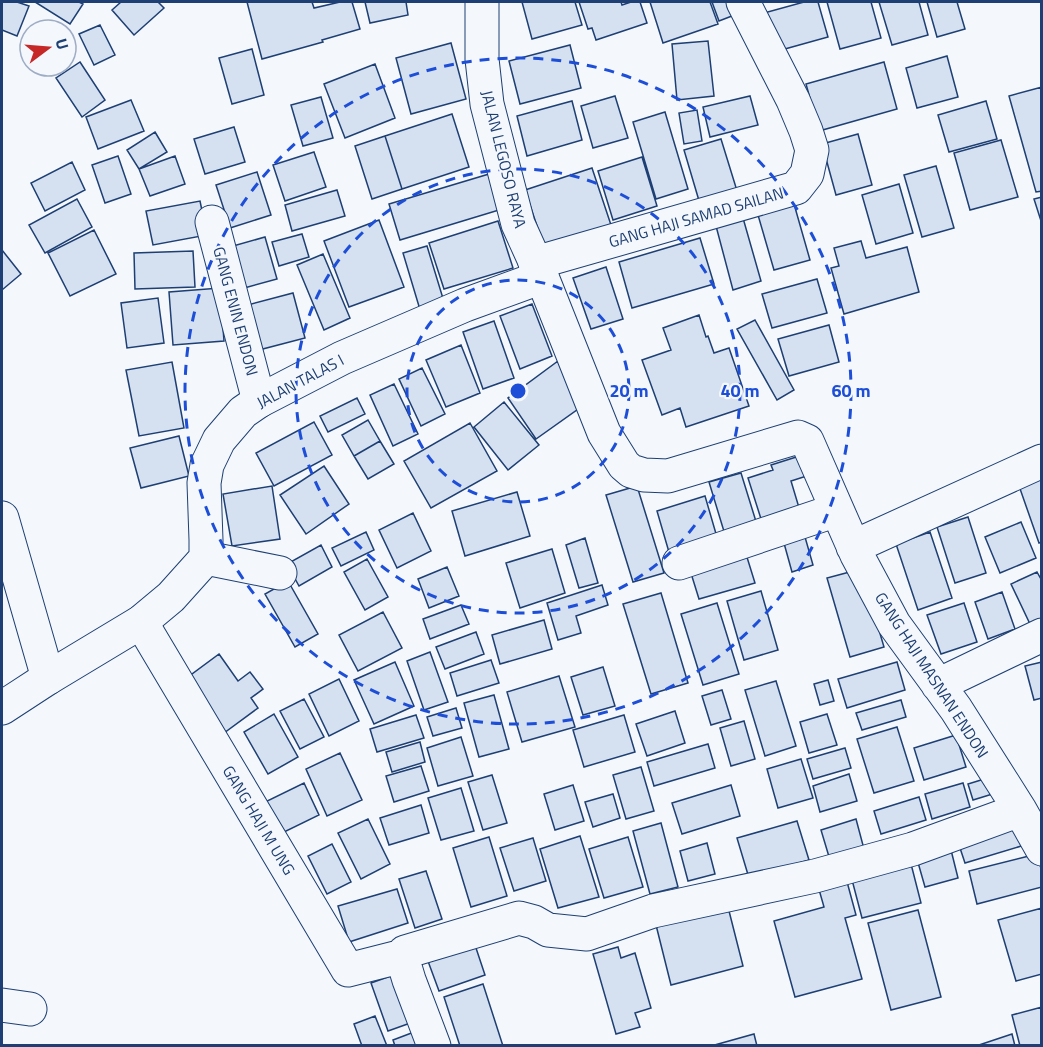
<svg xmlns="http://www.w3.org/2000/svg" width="1043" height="1047" font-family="'Titillium Web',sans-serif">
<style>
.building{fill:#d5e0f0;stroke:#1d3f73;stroke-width:1.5}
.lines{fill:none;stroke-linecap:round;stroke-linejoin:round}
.street-casing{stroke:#1d3f73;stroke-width:35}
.secondary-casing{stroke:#1d3f73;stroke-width:35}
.street{stroke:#f4f7fb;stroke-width:33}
.secondary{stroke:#f4f7fb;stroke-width:33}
.ring{fill:none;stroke:#1d4ed8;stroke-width:3;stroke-dasharray:10 8}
.labels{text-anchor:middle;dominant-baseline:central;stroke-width:4.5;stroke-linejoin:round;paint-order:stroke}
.street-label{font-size:16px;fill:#1d3f73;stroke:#f4f7fb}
.centre{fill:#1d4ed8;stroke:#f4f7fb;stroke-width:3}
.ring-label{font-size:18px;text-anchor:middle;font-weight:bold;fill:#1d4ed8;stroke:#f4f7fb;stroke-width:4.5;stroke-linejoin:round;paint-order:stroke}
</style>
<rect width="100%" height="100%" fill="#f4f7fb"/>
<path class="building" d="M2,2H17L29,6L17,36L2,30Z
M35,2H79L83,4L70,24Z
M121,2H158L164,8L134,35L112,10Z
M247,2H312L314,8L340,2H352L360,29L322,40L323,42L262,59Z
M365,2H406L408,15L370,23Z
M522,2H575L582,25L532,39Z
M579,2H621L622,5L631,2H640L647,23L596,40L592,28L588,29Z
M650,2H710L718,24L663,43Z
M712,2H732L737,14L719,21Z
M804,2H818L828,37L774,52L764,13Z
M827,2H871L881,38L840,49Z
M879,2H919L928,35L892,45Z
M927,2H957L965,29L937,37Z
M100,25L115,55L94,65L79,34Z
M708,41L714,96L677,100L672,44Z
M451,43L466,99L411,114L396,58Z
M570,45L581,88L520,104L509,61Z
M252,49L264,95L232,104L219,58Z
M947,56L958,97L917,108L906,68Z
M80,62L105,100L82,117L56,78Z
M884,62L897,109L819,131L806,84Z
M375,64L395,118L345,138L324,84Z
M1042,87V191L1036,192L1009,96Z
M615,96L628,138L593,148L581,106Z
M750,96L758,125L710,137L703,107Z
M321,97L333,138L303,146L291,105Z
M131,100L144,131L98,149L86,117Z
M572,101L582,140L527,156L517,116Z
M986,101L997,139L949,152L938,115Z
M697,110L702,141L684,144L679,113Z
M665,112L688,189L656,199L633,122Z
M452,114L469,167L402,189L385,136Z
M234,127L245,162L205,174L194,139Z
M155,132L167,152L139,169L127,150Z
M858,134L872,185L836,195L822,144Z
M385,136L402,189L372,199L355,146Z
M721,139L738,194L700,204L684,150Z
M1001,140L1018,197L970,210L954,153Z
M314,152L326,187L285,201L273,165Z
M118,156L131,194L105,203L92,165Z
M175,156L185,184L150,196L139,169Z
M642,157L657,206L613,220L598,171Z
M72,162L85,190L45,211L31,183Z
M936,166L954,228L922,237L904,175Z
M592,168L611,225L544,247L525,190Z
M257,172L271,215L230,228L216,185Z
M489,174L499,210L400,240L389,204Z
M899,184L913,233L876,244L862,195Z
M337,190L345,216L292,231L285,205Z
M1042,197V224L1034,199Z
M77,199L92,227L45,253L29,225Z
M200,201L207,235L153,245L146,211Z
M794,204L810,260L774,270L758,215Z
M743,218L761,281L733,290L716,226Z
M379,220L404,287L349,307L324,241Z
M498,221L513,268L444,289L429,243Z
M94,230L116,274L70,296L48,253Z
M302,234L309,257L279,266L272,242Z
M265,237L277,279L237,290L226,248Z
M700,238L714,284L632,308L619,262Z
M861,241L866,258L907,247L919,292L844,314L831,268L839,266L834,248Z
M427,246L445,305L421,313L403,253Z
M2,250L21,274L2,290Z
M193,251L195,287L135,289L134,253Z
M323,254L350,318L324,330L297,265Z
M606,267L623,319L591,329L573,278Z
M817,279L827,313L772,328L762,294Z
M220,288L224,341L173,345L169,292Z
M293,293L305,338L255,351L244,306Z
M158,298L164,343L127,348L121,303Z
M532,304L552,356L520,369L500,316Z
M699,315L706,337L708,336L714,353L729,348L749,406L686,427L680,408L662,415L642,360L671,350L663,328Z
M755,320L794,390L777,400L737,329Z
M494,321L514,378L483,389L463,332Z
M829,325L839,362L789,376L778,339Z
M461,345L480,393L446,407L426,360Z
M558,361L588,402L536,439L508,398Z
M172,362L184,428L139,436L126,370Z
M422,368L445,414L421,426L399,379Z
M394,384L418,434L393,446L370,395Z
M357,398L365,414L328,432L320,416Z
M504,402L539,445L508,470L474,427Z
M368,420L380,441L354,456L342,435Z
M314,422L332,455L274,486L256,453Z
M470,423L497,471L431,508L404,461Z
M179,436L189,476L141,488L130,448Z
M380,441L394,464L368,479L354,456Z
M809,453L816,473L791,481L800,511L762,522L748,478L773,470L771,465Z
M324,466L349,504L306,534L280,495Z
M741,473L758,528L726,538L709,482Z
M1042,474V542L1039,543L1018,483Z
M272,486L280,539L232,546L223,494Z
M637,486L664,573L633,582L606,495Z
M517,492L530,536L465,556L452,511Z
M705,496L719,544L671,559L657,511Z
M413,513L431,551L397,568L379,530Z
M968,517L986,573L955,583L937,527Z
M1021,522L1036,558L1000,573L985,537Z
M803,530L813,565L792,572L782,536Z
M366,532L374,550L341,566L332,548Z
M930,532L952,598L918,610L896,544Z
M585,538L598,583L579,588L566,545Z
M321,545L332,567L299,586L287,564Z
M552,549L565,593L520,608L506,563Z
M746,554L755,583L699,599L690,570Z
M367,559L388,597L365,610L344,572Z
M447,567L459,596L429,608L418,579Z
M861,569L884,647L850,657L827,578Z
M1037,572L1042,581V618L1030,624L1011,584Z
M288,581L318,634L295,647L265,594Z
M602,585L608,605L576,616L581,633L558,640L547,603Z
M761,591L778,650L744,660L727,601Z
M1002,592L1015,629L988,639L975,602Z
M661,593L688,683L651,694L623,604Z
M717,603L739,674L703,685L681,614Z
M964,603L977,642L941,654L927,615Z
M461,605L469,624L430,639L423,619Z
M383,612L402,648L358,671L339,635Z
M544,620L552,649L500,664L492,635Z
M476,632L484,654L445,669L436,647Z
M430,652L448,702L424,710L407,661Z
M219,654L238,681L250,672L263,689L251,698L258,708L224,733L184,680Z
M491,660L499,683L457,696L450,673Z
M395,662L414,706L374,724L354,680Z
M897,662L905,690L847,708L838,679Z
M1042,662V698L1034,700L1025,666Z
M603,667L615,706L583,715L571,677Z
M559,676L575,727L522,742L507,692Z
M339,679L359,721L329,736L309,694Z
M828,680L834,701L820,705L814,684Z
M776,681L796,746L765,756L745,690Z
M722,690L731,719L711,725L702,696Z
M494,695L509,749L479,757L464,703Z
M304,699L324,737L300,749L280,711Z
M901,700L906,717L862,730L856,713Z
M456,708L462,728L433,736L427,717Z
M675,711L685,743L647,756L636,724Z
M274,714L298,757L268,774L244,732Z
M827,714L837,745L809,753L800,722Z
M416,715L424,738L377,752L370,729Z
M624,715L635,752L584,767L573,730Z
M744,721L755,759L731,766L720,728Z
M897,727L914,781L874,793L857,739Z
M956,735L966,767L924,780L914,748Z
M461,737L473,776L438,786L427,748Z
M420,742L425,762L392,772L386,752Z
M708,744L715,768L654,786L647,762Z
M845,748L851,768L813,779L807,759Z
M340,753L362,800L327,816L306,769Z
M801,759L813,798L778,808L767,769Z
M421,766L429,791L394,802L386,776Z
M641,767L654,811L626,819L613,775Z
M849,774L857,801L820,812L813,786Z
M492,775L507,823L483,830L468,782Z
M994,776L999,792L973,800L968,784Z
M304,783L319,815L278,835L263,803Z
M963,783L970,807L932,819L925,794Z
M573,785L584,821L555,830L544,794Z
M731,785L740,816L682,834L672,803Z
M461,788L474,831L441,840L428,798Z
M613,794L620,818L593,827L585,802Z
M919,797L926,820L881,834L874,811Z
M421,805L429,833L389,845L380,818Z
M368,819L390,864L361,879L338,833Z
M856,819L864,849L830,860L821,830Z
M1021,820L1028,844L965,863L957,839Z
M797,821L809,860L749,878L737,838Z
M661,823L678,887L650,894L633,831Z
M580,836L599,897L558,908L540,849Z
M489,837L507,896L471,907L453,848Z
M628,837L643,887L604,898L589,849Z
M533,838L546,881L514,891L500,848Z
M707,843L715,874L688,881L680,851Z
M332,844L351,882L327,894L308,856Z
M951,850L958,878L925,887L917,859Z
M1037,854L1042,872V887L977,904L969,871Z
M910,860L921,903L862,918L851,876Z
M426,871L442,919L415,928L399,879Z
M846,878L856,915L845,918L862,979L795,997L774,921L824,907L818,886Z
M397,889L408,923L349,942L338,906Z
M728,907L743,966L671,985L656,925Z
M1042,908V974L1016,981L998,920Z
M918,910L941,997L891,1010L868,923Z
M472,936L485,975L439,991L425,953Z
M618,947L621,958L635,953L651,1008L635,1013L640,1027L616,1034L593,954Z
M399,973L416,1021L388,1031L371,983Z
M483,984L503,1046H460L444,997Z
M1042,1007V1046H1020L1012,1015Z
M375,1016L387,1046H362L354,1024Z
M422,1029L428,1046H395L393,1040Z
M754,1034L757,1046H711Z
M1012,1034L1015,1046H976Z"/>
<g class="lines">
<g class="street-casing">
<path id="street" d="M212,222L259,401
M535,263L796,188L807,174L812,150L806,131L793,100L743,2
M542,277L604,433L624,465L631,471L644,475L668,476L798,437L807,441L857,555L894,624L956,709L1020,810L1042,849
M2,518L48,678
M853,547L1042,461
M206,558L280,573
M679,563L837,510
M141,622L348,970L403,956
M938,685L1042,635
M2,1005L30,1009
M434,1046L409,980L403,960L405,952L519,918L534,922L548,930L587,934L653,911L815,876L913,849L1020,810"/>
</g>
<g class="secondary-casing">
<path id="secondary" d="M2,708L48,678L141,622L171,597L206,558V540L204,483L207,465L219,440L243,412L259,401L342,358L465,305L542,277L518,224L487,104L482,59V2"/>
</g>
<use href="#street" class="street"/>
<use href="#secondary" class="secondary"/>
</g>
<g class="ring">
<circle cx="518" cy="391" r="111"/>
<circle cx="518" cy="391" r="222"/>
<circle cx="518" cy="391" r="333"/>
</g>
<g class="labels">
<g class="street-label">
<text transform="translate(504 159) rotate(76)">JALAN LEGOSO RAYA</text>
<text transform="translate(696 217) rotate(-16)">GANG HAJI SAMAD SAILAN</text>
<text transform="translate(236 311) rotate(75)">GANG ENIN ENDON</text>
<text transform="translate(300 381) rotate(-28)">JALAN TALAS I</text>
<text transform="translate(932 675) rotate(57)">GANG HAJI MASNAN ENDON</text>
<text transform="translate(259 820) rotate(59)">GANG HAJI M UNG</text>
</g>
</g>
<circle cx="518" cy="391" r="9" class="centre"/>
<g class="ring-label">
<text x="629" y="397">20 m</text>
<text x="740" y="397">40 m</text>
<text x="851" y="397">60 m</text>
</g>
<rect width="1043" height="1047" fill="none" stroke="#1d3f73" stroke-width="6"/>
<g transform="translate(48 48) rotate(74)"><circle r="28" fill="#f4f7fb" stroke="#9eadc5" stroke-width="1.5"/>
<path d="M0-4.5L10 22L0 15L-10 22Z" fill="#c62828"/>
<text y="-9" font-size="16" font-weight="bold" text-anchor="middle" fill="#1d3f73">U</text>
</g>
</svg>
